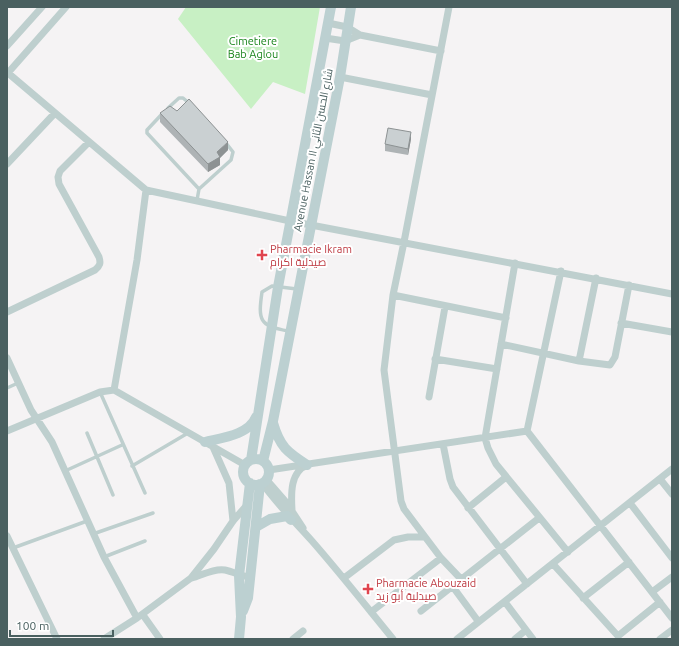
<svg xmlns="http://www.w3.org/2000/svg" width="679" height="646" font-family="Ubuntu,Cairo,sans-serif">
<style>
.green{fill:#c8f0c4}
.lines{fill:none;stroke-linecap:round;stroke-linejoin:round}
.lane{stroke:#becfce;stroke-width:3.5}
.street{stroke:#becfce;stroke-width:7}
.secondary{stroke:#bcd0d1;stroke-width:10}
.wall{fill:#aeb3b5}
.shaded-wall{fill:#8d9293}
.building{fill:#cad0d2;stroke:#8d9293}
.health-dot{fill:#e0444e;stroke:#fff;stroke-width:1.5}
.labels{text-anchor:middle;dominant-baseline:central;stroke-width:4;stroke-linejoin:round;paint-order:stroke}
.park-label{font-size:11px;fill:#19841b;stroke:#fff}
.street-label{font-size:11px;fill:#4a6060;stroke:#fff}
.health-label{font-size:11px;fill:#be3a42;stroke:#fff;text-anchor:start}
</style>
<rect width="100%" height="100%" fill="#f5f3f4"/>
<path class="green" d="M186,7H320L305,94L273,82L251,109L178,19Z"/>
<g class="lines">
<path class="lane" d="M168,108L179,98H183L189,103
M162,114L147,130V133L199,189L197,200
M199,189L231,160L233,152L226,143
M288,331C259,326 258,320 262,292L272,286L297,289
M7,388L18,383
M100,392L145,493
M87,433L113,495
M132,466L188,433
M65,471L122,445
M93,534L153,513
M13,548L87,521
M104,557L145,541"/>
<path class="street" d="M449,7L404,242L393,295L384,370L401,501L404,509L441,558L461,579
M328,23L347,27L360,35L441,51
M325,38L345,41L360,35
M7,46L42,7
M8,73L146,190L290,221L672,294
M7,74L66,7
M340,77L432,95
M7,164L55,113
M515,263L485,438L488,448L496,464L568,552
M393,295L506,318
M7,312L95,270C100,266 101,263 99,257L59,184L58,177L60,171L89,142
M621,323L672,332
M501,344L579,361L610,365L615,357L629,285
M7,358L31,410L52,442L104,557L137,618
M435,359L497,369
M579,361L596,278
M114,390L137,260L146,190
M429,397L445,307
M7,431L100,392L114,390L245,465
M527,431L672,618
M527,431L561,271
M443,444L450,479L453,487L527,584
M213,447L229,483L233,521
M269,470L527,431
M266,479L286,502L303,528
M660,479L672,494
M262,483C277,504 295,522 312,541C340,573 366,606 393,639
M630,503L672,558
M468,508L506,477
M292,510C291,494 290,471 308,465
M7,536L57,639
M553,564L618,636L660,602
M192,578C202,575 215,568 225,570C234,572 241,576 250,577
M344,578L394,540L408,537H423
M453,587L478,621
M652,592L672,577
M583,598L629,562
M505,602L533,639
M421,611L539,518
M371,612L441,558
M143,615L160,639
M104,639L137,618L191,578L214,549L233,521L247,505
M293,639L303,631
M457,639L672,469
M515,639L526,630
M660,639L672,630"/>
<path class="secondary" d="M273,423C280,447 287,452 307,465
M205,442C221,438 249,435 256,417
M243 472a13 13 0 1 1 26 0a13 13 0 1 1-26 0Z
M251,460L278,287L331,7
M263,461L273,421L340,77L351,7
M256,527L270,519L287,516L291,520
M243,611L248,598L260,484
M239,639L241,617L239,576L250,483"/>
</g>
<path class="wall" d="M177,111L228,150L220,158V165L208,172L160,122V113Z
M411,139L408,155L385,151V144Z"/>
<path class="shaded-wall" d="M411,132V139L408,155V149Z
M228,142V150L220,158V165L208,172V164L217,152Z"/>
<path class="building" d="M189,99L228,142L217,152L220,157L208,164L160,113L170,106L177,111Z
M388,128L411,132L408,149L385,144Z"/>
<g class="health-dot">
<path d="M260 249h4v4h4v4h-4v4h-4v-4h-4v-4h4z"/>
<path d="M366 583h4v4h4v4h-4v4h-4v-4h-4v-4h4z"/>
</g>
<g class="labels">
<g class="park-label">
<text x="253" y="41">Cimetiere<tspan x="253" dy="13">Bab Aglou</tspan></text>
</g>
<g class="street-label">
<text transform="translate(313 150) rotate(-79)">Avenue Hassan II شارع الحسن الثاني</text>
</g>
<g class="health-label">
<text x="270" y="249">Pharmacie Ikram<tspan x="270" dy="13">صيدلية اكرام</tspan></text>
<text x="376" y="583">Pharmacie Abouzaid<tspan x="376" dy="13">صيدلية أبو زيد</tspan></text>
</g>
</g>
<rect width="679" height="646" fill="none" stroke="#4a6060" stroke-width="16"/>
<path d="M10 630v6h103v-6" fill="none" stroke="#4a6060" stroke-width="2"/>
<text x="16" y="630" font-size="12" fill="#4a6060" stroke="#ffffff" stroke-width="3" paint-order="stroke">100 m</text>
</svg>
